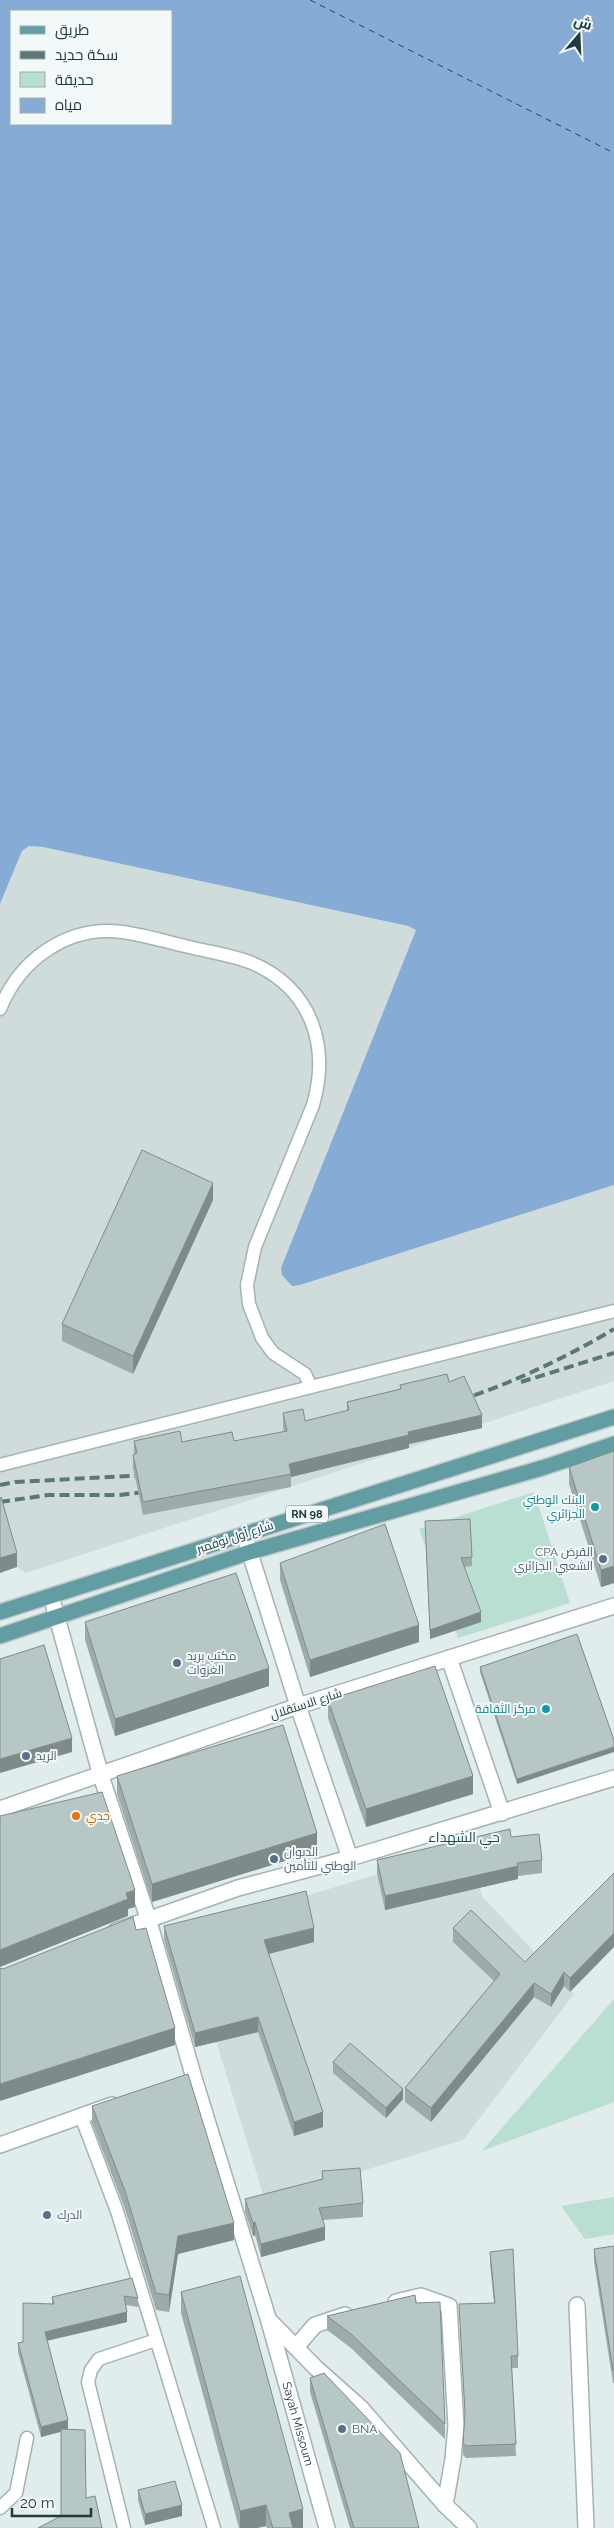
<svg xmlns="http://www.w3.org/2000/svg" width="614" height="2528" font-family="Raleway,Cairo,sans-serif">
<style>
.built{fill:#cfdcdb}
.green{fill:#b8dfd1}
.water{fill:#86abd5;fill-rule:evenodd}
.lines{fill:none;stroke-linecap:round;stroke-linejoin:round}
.ferry{stroke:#17467d;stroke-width:1;stroke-dasharray:6 5;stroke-linecap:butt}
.lane-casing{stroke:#a3b3b4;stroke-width:15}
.street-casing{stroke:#a3b3b4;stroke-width:18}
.primary-casing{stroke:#c1c8c9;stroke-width:18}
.lane{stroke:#fff;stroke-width:12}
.street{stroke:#fff;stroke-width:15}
.primary{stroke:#639da4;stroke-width:15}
.rail{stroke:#5b777a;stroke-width:4;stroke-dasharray:10 5;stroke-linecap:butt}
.wall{fill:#9dabaa}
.shaded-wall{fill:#7f8b8b}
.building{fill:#b6c7c6;stroke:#7f8b8b}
.culture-dot{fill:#0f9aa8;stroke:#f2f9f8;stroke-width:2}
.service-dot{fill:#5c6f8a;stroke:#f2f9f8;stroke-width:2}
.food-dot{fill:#e8710a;stroke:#f2f9f8;stroke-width:2}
.labels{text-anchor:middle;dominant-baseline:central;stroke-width:4;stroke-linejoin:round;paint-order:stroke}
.shield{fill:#f2f9f8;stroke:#5f7476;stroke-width:1}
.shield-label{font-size:11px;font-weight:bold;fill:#203b3e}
.culture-label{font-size:12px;fill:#0d838f;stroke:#f2f9f8;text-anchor:end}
.street-label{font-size:12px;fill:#203b3e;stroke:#f2f9f8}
.service-label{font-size:12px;fill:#4e5e75;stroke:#f2f9f8;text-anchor:start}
.food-label{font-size:12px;fill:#c56008;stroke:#f2f9f8;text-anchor:start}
.neighbourhood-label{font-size:14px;fill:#1b4a51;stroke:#f2f9f8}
</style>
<rect width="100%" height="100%" fill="#e1ecec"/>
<path class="built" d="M29,846L43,847L408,926L416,930L281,1268L300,1285L614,1185V1381L26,1573L17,1567L0,1512V904L22,850Z
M468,1847L482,1896L574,1994L463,2140L265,2201L183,1933Z"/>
<path class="green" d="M534,1492L570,1603L458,1638L419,1529Z
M614,1999V2102L482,2151Z
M614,2197V2234L585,2239L561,2206Z"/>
<path class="water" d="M0,0H614V1185L300,1285L292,1286L282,1275L281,1268L416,930L408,926L43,847L29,846L22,851L0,904ZM11,11H171V124H11Z"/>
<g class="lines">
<path class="ferry" d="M310,0L614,153"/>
<g class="lane-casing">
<path id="lane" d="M0,1009C20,959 68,925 122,932C145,935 167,942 189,947C209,952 232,955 252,963C312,989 330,1046 313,1105L255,1247L247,1285L249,1304L262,1338L273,1353L305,1374L311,1387
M0,1465L614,1311
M81,2116L117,2211L214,2528
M0,2508L16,2493L27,2438
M124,2528L88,2382L91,2370L99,2359L156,2340"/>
</g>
<g class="street-casing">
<g id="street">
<path d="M244,1534L298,1706L350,1858"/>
<path id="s1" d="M51,1596L101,1776L148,1918L194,2078L268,2318L327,2528"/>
<path d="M449,1658L502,1813"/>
<path d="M0,1809L298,1706L614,1606"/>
<path d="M116,1931L238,1888L350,1858L614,1778"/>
<path d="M0,2145L112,2105"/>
<path d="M396,2302L421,2296L449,2306L456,2426L453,2459L445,2505"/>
<path d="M577,2305L586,2528"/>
<path d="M269,2320L316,2368L360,2407L445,2505L469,2528"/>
<path d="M296,2347L315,2325L345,2315"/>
</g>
</g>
<g class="primary-casing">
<path id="primary" d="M0,1612L614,1417
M0,1636L250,1552L542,1468L614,1444"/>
</g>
<use href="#lane" class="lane"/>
<use href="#street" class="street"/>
<use href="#primary" class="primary"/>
<path class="rail" d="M521,1382L614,1353
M460,1400C511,1384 569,1356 614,1329
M0,1485L15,1482L148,1475
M0,1502L48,1495H120L152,1491"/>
</g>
<path class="wall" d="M213,1200L133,1374L62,1341V1324Z
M449,1382L482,1428L409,1444V1448L291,1477V1487L143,1515L133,1468V1455L134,1454V1441L182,1442L234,1441L284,1432L283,1426V1413L305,1421L347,1411V1402L400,1389V1385Z
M614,1451V1583L601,1587L569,1484V1467Z
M425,1521L472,1557V1566L464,1567L481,1622L430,1639Z
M280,1563L419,1642L310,1677L280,1580Z
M85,1622L269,1686L115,1736L85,1640Z
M577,1634L517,1784L480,1672V1667Z
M328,1700L473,1794L366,1827L328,1718Z
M117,1776L317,1851L152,1902L117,1794Z
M511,1837L542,1860V1873L518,1876V1879L385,1910L377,1873V1860Z
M614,1873L570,1992L564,1986L551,2007L534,1997L431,2122L405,2102V2088L494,1981L453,1942V1928L525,1962Z
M164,1926L314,1942L269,1954L323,2127L294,2136L258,2032L195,2047L164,1940Z
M333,2062L403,2099L386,2118L333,2073Z
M92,2106L234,2240L178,2254L169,2312L156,2310L125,2209L92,2123Z
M322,2171L363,2203V2217L323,2220L325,2240L261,2257L255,2235L253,2236L245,2212V2199L322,2179Z
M614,2246V2383H613L594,2262V2249Z
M490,2252L518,2356V2368H512L516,2456L466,2458L463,2455V2443L465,2418L459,2304L494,2303L490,2264Z
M132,2278L138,2298V2307L126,2305L127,2322L47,2341L68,2420L61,2516V2431L41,2437L18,2352V2343L23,2342L52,2304V2297Z
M181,2292L303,2528H267L266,2526L257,2528H239L181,2313Z
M415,2295L445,2424V2439L351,2348L327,2330V2316Z
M310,2378L419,2528H350L310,2392Z
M138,2490L182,2516L145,2525L138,2500Z"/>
<path class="shaded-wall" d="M213,1183V1200L133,1374V1356Z
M482,1415V1428L409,1444V1448L291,1477L289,1464L408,1432Z
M17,1553V1567L0,1573V1558Z
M614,1566V1583L601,1587V1570Z
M481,1612V1622L430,1639V1630Z
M419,1625V1642L310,1677V1660Z
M269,1668V1686L115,1736V1719Z
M72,1738V1752L0,1773V1759Z
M614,1747V1752L517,1784V1779Z
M473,1776V1794L366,1827V1809Z
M317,1833V1851L152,1902V1884Z
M518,1866V1879L385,1910V1896Z
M135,1890V1907L128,1909V1916L0,1967V1950L126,1893Z
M314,1928V1942L264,1955V1940Z
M614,1933V1947L570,1992V1978Z
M564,1972V1986L551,2007V1994Z
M534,1983V1997L431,2122V2108Z
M258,2017V2032L195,2047V2033Z
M175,2028V2045L0,2101V2084Z
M403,2089V2099L386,2118V2108Z
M323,2112V2127L294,2136V2122Z
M255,2222V2235L253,2236V2223Z
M234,2223V2240L178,2254L169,2312V2295L178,2236Z
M325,2227V2240L261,2257V2244Z
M127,2312V2322L45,2341V2332Z
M68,2420V2430L41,2437V2427Z
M182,2505V2516L145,2525V2514Z
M266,2505V2526L257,2528H240V2511Z
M303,2509V2528H289V2513Z"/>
<path class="building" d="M142,1150L213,1183L133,1356L62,1324Z
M447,1374L449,1382L464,1376L482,1415L408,1432L409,1435L289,1464L291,1474L143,1502L133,1455L137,1453L134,1441L180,1431L182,1442L232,1432L234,1441L287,1431L283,1413L303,1409L305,1421L349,1410L347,1402L401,1389L400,1385Z
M614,1451V1566L601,1570L569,1467Z
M1,1497L17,1553L0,1558V1498Z
M470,1519L472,1557L461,1558L481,1612L430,1630L425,1521Z
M385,1524L419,1625L310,1660L280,1563Z
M236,1573L269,1668L115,1719L85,1622Z
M577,1634L614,1740V1747L517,1779L480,1667Z
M44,1645L72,1738L0,1759V1659Z
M435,1666L473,1776L366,1809L328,1700Z
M283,1725L317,1833L152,1884L117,1776Z
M102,1792L135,1890L126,1893L128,1899L0,1950V1816Z
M510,1829L511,1837L539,1834L542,1860L517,1863L518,1866L385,1896L377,1860Z
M614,1873V1933L570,1978L564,1972L551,1994L534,1983L431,2108L405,2088L500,1974L453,1928L471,1910L525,1962Z
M306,1891L314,1928L264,1940L323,2112L294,2122L258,2017L195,2033L164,1926Z
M133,1917L136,1930L146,1928L175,2028L0,2084V1968L3,1969Z
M350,2043L403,2089L386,2108L333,2062Z
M188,2074L234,2223L178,2236L169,2295L156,2293L125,2191L92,2106Z
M360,2168L363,2203L319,2208L325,2227L261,2244L255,2222L253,2223L245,2199L323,2179L322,2171Z
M614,2246V2370H613L594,2249Z
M513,2249L518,2356H511L516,2444L466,2446L463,2443L465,2413L459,2304L495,2303L490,2252Z
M240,2276L303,2509L289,2513L293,2528H273L266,2505L240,2511L181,2292Z
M132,2278L138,2298L124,2296L127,2312L45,2332L68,2420L41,2427L18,2343L23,2342V2303L54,2304L52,2297Z
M415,2295L416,2303L440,2302L445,2424L351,2334L327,2316Z
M324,2373L400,2453L419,2528H354L346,2501L310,2378Z
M61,2429L85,2430L86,2498L95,2496L102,2528H38L61,2516Z
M175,2481L182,2505L145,2514L138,2490Z"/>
<g class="culture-dot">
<circle cx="595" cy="1507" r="5"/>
<circle cx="546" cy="1709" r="5"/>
</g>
<g class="service-dot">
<circle cx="603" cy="1559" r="5"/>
<circle cx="177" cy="1663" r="5"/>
<circle cx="26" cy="1756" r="5"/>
<circle cx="274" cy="1859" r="5"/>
<circle cx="47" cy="2215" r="5"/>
<circle cx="342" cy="2429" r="5"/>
</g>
<circle class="food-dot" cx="76" cy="1816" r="5"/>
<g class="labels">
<rect class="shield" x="286" y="1505.5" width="42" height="17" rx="4"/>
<g class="shield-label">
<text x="307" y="1514">RN 98</text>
</g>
<g class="culture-label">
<text x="585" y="1500">البنك الوطني<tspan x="585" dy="14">الجزائري</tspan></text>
<text x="536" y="1709">مركز الثقافة</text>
</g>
<g class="street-label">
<text transform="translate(235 1537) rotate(-18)">شارع أول نوفمبر</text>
<text transform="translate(306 1704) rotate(-18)">شارع الاستقلال</text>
<text stroke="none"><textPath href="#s1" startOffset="864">Sayah Missoum</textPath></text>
</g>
<g class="service-label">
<text x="593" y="1552" text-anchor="end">CPA القرض<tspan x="593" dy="14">الشعبي الجزائري</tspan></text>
<text x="187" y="1656">مكتب بريد<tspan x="187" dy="14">الغزوات</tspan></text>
<text x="36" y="1756">الريد</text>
<text x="284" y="1852">الديوان<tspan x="284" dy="14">الوطني للتأمين</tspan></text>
<text x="57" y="2215">الدرك</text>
<text x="352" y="2429">BNA</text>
</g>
<g class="food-label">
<text x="86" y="1816">جدي</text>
</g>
<g class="neighbourhood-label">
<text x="464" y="1837">حي الشهداء</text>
</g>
</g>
<rect x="10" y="10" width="162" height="115" fill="#f2f9f8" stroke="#9eadae"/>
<rect x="20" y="26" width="25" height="8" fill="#639da4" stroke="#9eadae"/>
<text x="55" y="35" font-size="15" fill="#203b3e">طريق</text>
<rect x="20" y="51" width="25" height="8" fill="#5b777a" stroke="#9eadae"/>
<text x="55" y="60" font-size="15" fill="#203b3e">سكة حديد</text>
<rect x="20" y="72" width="25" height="15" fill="#b8dfd1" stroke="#9eadae"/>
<text x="55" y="85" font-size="15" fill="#203b3e">حديقة</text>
<rect x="20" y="98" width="25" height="15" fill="#86abd5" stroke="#9eadae"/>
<text x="55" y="110" font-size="15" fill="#203b3e">مياه</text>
<g transform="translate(579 35) rotate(19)" stroke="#f2f9f8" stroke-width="4" paint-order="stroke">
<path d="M0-4L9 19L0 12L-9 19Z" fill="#203b3e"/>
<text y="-8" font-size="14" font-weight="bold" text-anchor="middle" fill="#203b3e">ش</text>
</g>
<path d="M12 2508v8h79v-8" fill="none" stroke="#203b3e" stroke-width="2.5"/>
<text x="20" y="2508" font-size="15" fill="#203b3e" stroke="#f2f9f8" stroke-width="4" paint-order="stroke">20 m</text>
</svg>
